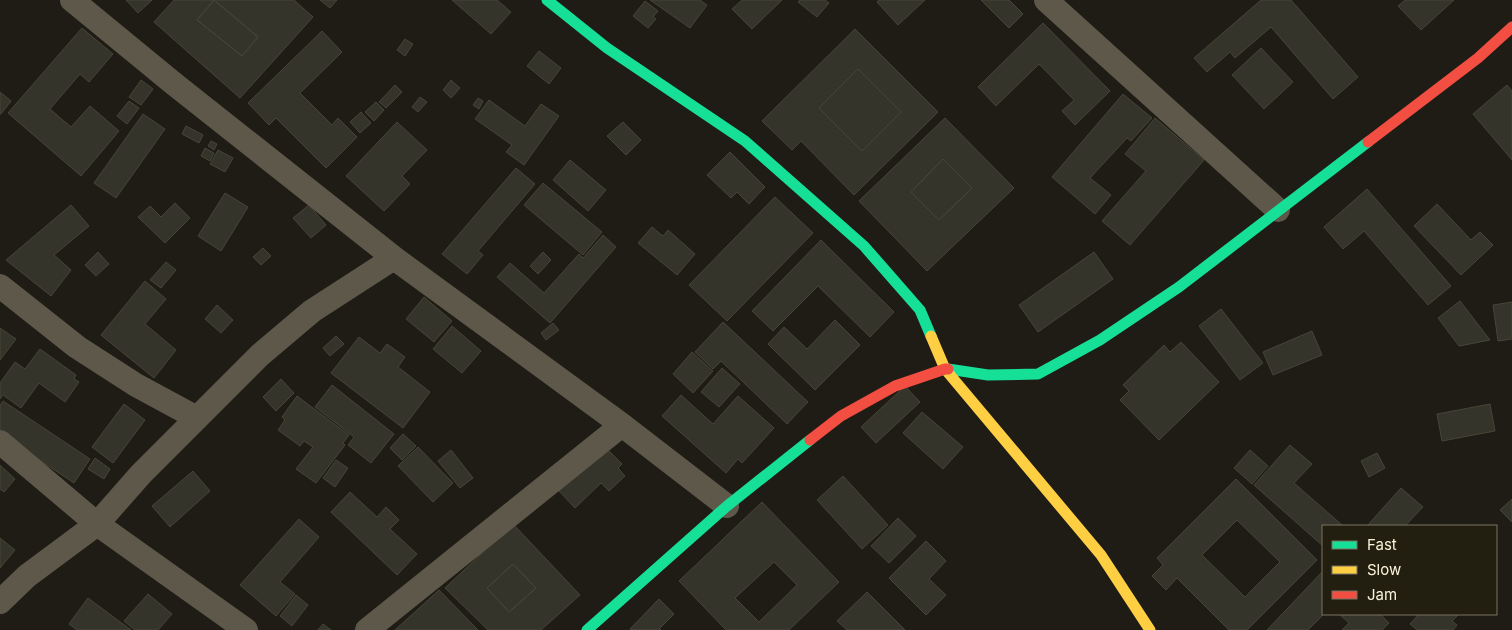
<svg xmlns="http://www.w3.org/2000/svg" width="1512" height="630" font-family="Inter,sans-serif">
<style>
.building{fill:#35342a;stroke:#474538;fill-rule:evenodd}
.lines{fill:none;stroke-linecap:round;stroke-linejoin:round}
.street{stroke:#5e584b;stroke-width:24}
.fast{stroke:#16e098;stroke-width:11}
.slow{stroke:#ffcf43;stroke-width:11}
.jam{stroke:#f24e42;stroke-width:11}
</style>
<rect width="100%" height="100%" fill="#1e1c15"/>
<path class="building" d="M126,0H152L138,13Z
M174,0H294L313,17L240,98L154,22ZM214,0L258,37L242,56L197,20Z
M214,0L258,37L242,56L197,20Z
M320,0H337L330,8Z
M452,0H497L511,12L491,34Z
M650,0H700L707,5L690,28Z
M742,0H782L752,29L732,9Z
M800,0H825L829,3L817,17L798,2Z
M879,0H925L898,25L877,2Z
M981,0H1009L1023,14L1009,28Z
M1261,0H1291L1358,77L1333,99L1271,27L1235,58L1230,52L1207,72L1194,58Z
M1405,0H1454L1421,30L1398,6Z
M645,1L658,11L653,17L656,19L648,28L633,16Z
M1043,23L1110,91L1075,125L1062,111L1074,100L1039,64L996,106L978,87Z
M82,28L113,54L89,82L80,74L50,109L71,127L90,106L119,131L81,176L8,113Z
M855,29L938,112L854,195L801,141L792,150L762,121ZM858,69L901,112L862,151L819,108Z
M322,31L342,52L300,93L332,125L338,118L357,137L326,168L276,118L269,125L248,103Z
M405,39L413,44L405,56L397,50Z
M1261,48L1293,82L1264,109L1232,75Z
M539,51L561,68L549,84L527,66Z
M858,69L901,112L862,151L819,108Z
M141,80L153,89L141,105L129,97Z
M451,80L460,88L451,98L443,90Z
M395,85L402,92L386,108L379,102Z
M1507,85L1512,91V160L1473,114Z
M0,92L11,101L1,114H0Z
M1123,94L1152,118L1131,141L1127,138L1090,178L1111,195L1095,214L1052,177Z
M420,97L427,102L418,112L412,107Z
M478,98L483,101L479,109L473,105Z
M489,100L525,126L541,104L559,116L524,165L506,152L512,145L475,119Z
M129,101L139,108L127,124L117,116Z
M376,102L384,110L374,121L365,112Z
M361,112L371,123L360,133L350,122Z
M143,114L165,129L116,198L94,183Z
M945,118L1014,188L927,271L859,201ZM943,159L972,188L939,220L911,192Z
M1155,118L1204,160L1130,245L1102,221L1146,171L1125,154Z
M397,122L427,150L402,176L410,184L384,211L346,176Z
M623,122L641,140L626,155L607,136Z
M186,126L203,135L199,143L182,134Z
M211,141L217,144L214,150L208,146Z
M205,148L214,153L210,161L201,156Z
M218,150L233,158L225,172L210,164Z
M730,152L765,187L749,204L737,192L731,198L707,175Z
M943,159L972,188L939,220L911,192Z
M570,160L606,190L588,211L553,180Z
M516,168L535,184L478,251L483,255L467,274L442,254Z
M543,183L602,232L583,255L524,205Z
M1367,189L1451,286L1428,305L1364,231L1343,249L1324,227Z
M225,193L248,207L221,251L198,236Z
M775,197L813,233L727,321L689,285Z
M175,203L190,218L165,243L138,217L150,206L161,217Z
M1437,204L1471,240L1480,232L1493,245L1461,275L1414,226Z
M71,205L89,226L54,255L71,270L51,296L6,260Z
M309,205L326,225L311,238L293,218Z
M652,227L663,236L668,230L695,254L677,275L638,243Z
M603,235L616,247L550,323L497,277L510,263L544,293L579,254L583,258Z
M821,240L894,312L870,337L818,286L773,331L752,311Z
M263,248L271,256L261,265L253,257Z
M98,252L109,264L96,276L85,265Z
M543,252L551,260L538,274L530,266Z
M1094,252L1113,279L1038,332L1019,305Z
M166,262L176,270L161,288L150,280Z
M145,281L166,299L145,324L176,350L154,378L101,335Z
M424,297L452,321L434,342L406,319Z
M1460,301L1490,340L1459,346L1438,318Z
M1512,302V339L1498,341L1493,305Z
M217,305L233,320L221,333L205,319Z
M1221,309L1263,363L1240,380L1199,326Z
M835,320L860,345L815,390L768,344L784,327L807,349Z
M723,322L808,402L787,424L721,361L713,369L695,352Z
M553,323L559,330L546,340L541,333Z
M452,326L481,351L462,373L433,349Z
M0,328L16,339L0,360Z
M1312,331L1322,355L1273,375L1263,352Z
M336,336L344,344L330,356L323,348Z
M359,337L380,353L387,344L405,357L398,367L430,392L403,428L331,373Z
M1181,342L1219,382L1159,440L1120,400L1129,391L1123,385L1164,345L1170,352Z
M40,349L76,375L74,379L79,382L65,402L39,383L21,408L3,395L0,399V383L15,362L25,369Z
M692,352L713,371L693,393L673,374Z
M722,368L740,384L719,407L701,392Z
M281,379L294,393L276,411L263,397Z
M332,385L394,434L371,463L348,445L354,437L315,407Z
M905,386L920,402L876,443L861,427Z
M681,395L713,424L738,396L774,428L742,463L738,459L726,473L662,416Z
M297,396L349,435L343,443L345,445L316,483L296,469L313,447L304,441L300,446L278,430L285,420L282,417Z
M3,401L90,459L74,483L0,434V405Z
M124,404L145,420L113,463L92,447Z
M1490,404L1495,431L1442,441L1437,414Z
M922,412L963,447L943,469L903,433Z
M403,434L416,446L402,460L390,448Z
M1290,445L1312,464L1294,483L1342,525L1323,526V546L1254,485Z
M418,447L453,483L433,502L398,466Z
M606,448L622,464L618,468L625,476L609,491L601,483L575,508L559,491Z
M451,450L473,478L460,488L438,461Z
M1250,450L1268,466L1252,484L1234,468Z
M1377,453L1385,468L1369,477L1361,461Z
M95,458L110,469L104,479L88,469Z
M336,460L348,468L335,487L323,478Z
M0,465L15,479L4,492L0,489Z
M193,471L210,491L170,527L152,506Z
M843,476L888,525L862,549L817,500Z
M1236,479L1317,560L1247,630H1229L1177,578L1166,590L1152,576L1163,565L1157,558ZM1237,520L1280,562L1245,597L1202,555Z
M1401,488L1423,507L1405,526H1367Z
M350,492L377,517L386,507L399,520L390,529L417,554L397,575L331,512Z
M1512,499V522L1500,510Z
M762,502L839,582L789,630H726L679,581ZM774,562L797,585L759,622L735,598Z
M898,518L916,536L889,563L871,546Z
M299,519L319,537L280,582L295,594L276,616L240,585Z
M513,524L580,595L541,630H488L445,588ZM513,564L536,588L509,612L487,588Z
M0,538L15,550L0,568Z
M926,541L946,561L929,579L946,595L926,615L889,578Z
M513,564L536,588L509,612L487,588Z
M1323,571L1324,614L1308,630H1267Z
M439,590L478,630H395Z
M867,592L905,630H847L837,621Z
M148,594L172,614L158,630H135L124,621Z
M296,595L308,605L292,626L280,616Z
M88,598L131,630H77L69,624Z
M659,599L674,614L659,629L661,630H631L630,629Z
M1339,614H1380L1389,623L1382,630H1342L1349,623Z
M1419,614H1459L1452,621L1457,625L1453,630H1417L1410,624Z
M323,624L331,630H318Z"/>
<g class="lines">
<path class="street" d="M72,0L173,83L394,258L622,425L727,506
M1046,0L1278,210
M0,286L77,347L136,385L197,418
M0,442L97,524L27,576L0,602
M246,630L97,524L141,474L260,355L312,311L394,258
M367,630L622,425"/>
<path class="fast" d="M547,0L607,48L745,141L864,246L920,310L931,336
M948,369L988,375L1038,374L1100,340L1179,287L1368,142
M587,630L727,506L810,440"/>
<path class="slow" d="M931,336L945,369L1101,555L1150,630"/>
<path class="jam" d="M1368,142L1478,58L1512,27
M810,440L841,416L895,386L945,369H948"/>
</g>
<rect x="1322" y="525" width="175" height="90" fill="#221f11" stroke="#787361"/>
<rect x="1332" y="541" width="25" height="8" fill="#16e098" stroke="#787361"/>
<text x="1367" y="550" font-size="15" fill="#faf2d8">Fast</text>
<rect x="1332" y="566" width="25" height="8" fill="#ffcf43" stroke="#787361"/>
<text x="1367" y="575" font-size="15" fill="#faf2d8">Slow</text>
<rect x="1332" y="591" width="25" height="8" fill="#f24e42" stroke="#787361"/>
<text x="1367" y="600" font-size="15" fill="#faf2d8">Jam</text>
</svg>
